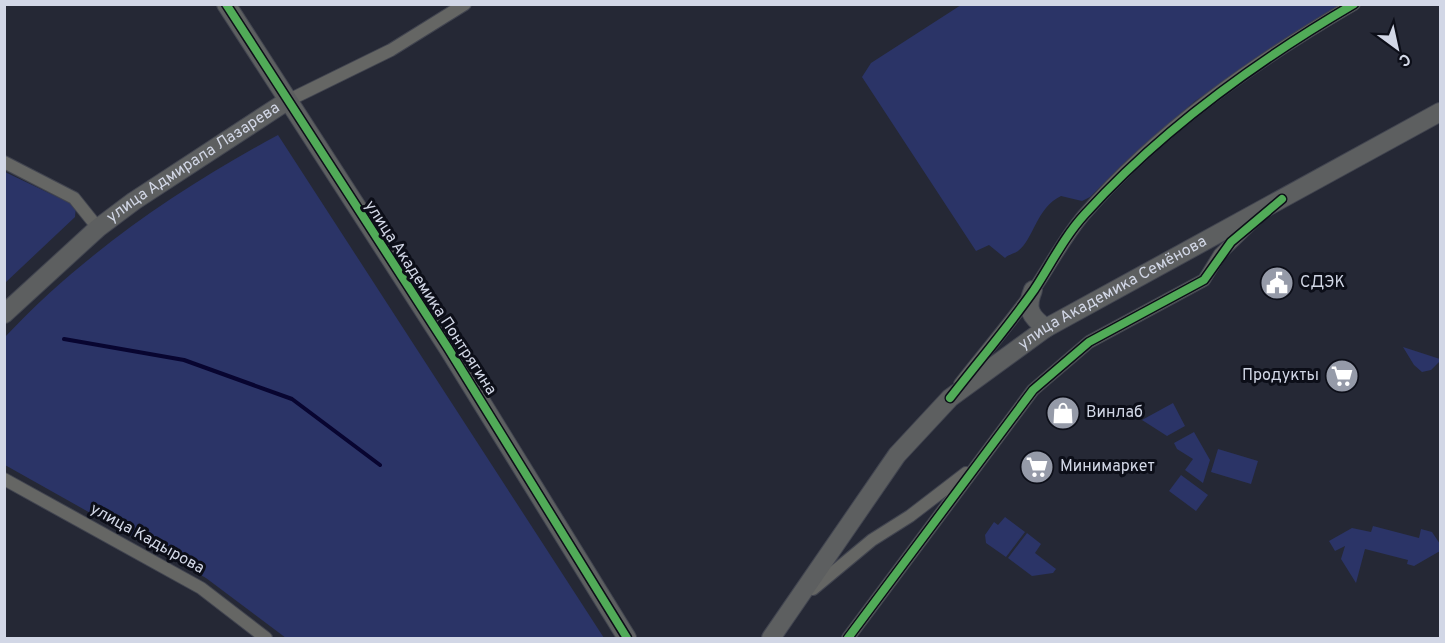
<svg xmlns="http://www.w3.org/2000/svg" width="1445" height="643" font-family="Overpass,sans-serif">
<style>
.green{fill:#2b3467}
.lines{fill:none;stroke-linecap:round;stroke-linejoin:round}
.stream{stroke:#080530;stroke-width:4}
.street-casing{stroke:#424550;stroke-width:14}
.secondary-casing{stroke:#424550;stroke-width:20}
.street{stroke:#656664;stroke-width:12}
.secondary{stroke:#5d5f60;stroke-width:18}
.cycleway-casing{stroke:#0c0e18;stroke-width:11}
.cycleway{stroke:#51ab58;stroke-width:8}
.labels{text-anchor:middle;dominant-baseline:central;stroke-width:6;stroke-linejoin:round;paint-order:stroke}
.street-label{font-size:16px;fill:#d2d7e6;stroke:#0c0e18}
.poi-label{font-size:16px;fill:#d2d7e6;stroke:#0c0e18;text-anchor:start}
</style>
<rect width="100%" height="100%" fill="#252835"/>
<path class="green" d="M961,5H1342L1195,101L1126,161L1090,197L1082,201L1061,196C1036,208 1034,239 1018,251C1014,254 1009,254 1005,258L989,245L976,251L862,77L871,63Z
M278,135L604,638H286L206,578L5,465V337C83,254 178,189 278,135Z
M5,172L76,206L75,217L5,283Z
M1403,347L1440,359V361L1431,370L1422,372L1414,365Z
M1173,403L1185,426L1167,436L1142,420Z
M1194,432L1210,460L1203,483L1185,470L1193,459L1177,449L1174,443Z
M1218,449L1258,461L1251,484L1211,472Z
M1181,475L1208,495L1196,511L1169,491Z
M1005,517L1025,532L1006,557L986,543L985,535L994,522L998,525Z
M1373,526L1419,538L1421,529L1432,532L1440,544V551L1414,566L1407,564L1408,560L1365,549L1356,583L1341,559L1345,546L1335,551L1329,541L1352,528L1371,532Z
M1027,533L1041,544L1035,553L1056,569L1053,573L1032,576L1008,558Z"/>
<g class="lines">
<path class="stream" d="M64,339L184,360L292,399L380,465"/>
<g class="street-casing">
<path id="street" d="M287,101L391,50L465,4
M4,162L74,198L98,228
M960,384C984,353 1010,323 1033,291C1050,266 1064,239 1083,216C1158,129 1256,61 1354,4
M4,479L201,588L266,638
M813,589L872,540L910,516L966,473
M848,638L1033,390L1089,342L1204,280L1220,254L1255,220"/>
</g>
<g class="secondary-casing">
<g id="secondary">
<path d="M226,4L448,348L627,638"/>
<path d="M1033,290C1025,309 1031,317 1046,328"/>
<path id="s1" d="M4,314L98,228L134,201L287,101"/>
<path id="s2" d="M771,638L897,455L950,398L1046,328L1440,112"/>
</g>
</g>
<use href="#street" class="street"/>
<use href="#secondary" class="secondary"/>
<g class="cycleway-casing">
<path id="cycleway" d="M226,4L448,348L627,638
M950,398C978,362 1008,327 1034,290C1051,264 1064,237 1085,214C1162,129 1255,62 1354,4
M848,638L1033,390L1089,342L1204,280L1231,242L1282,199"/>
</g>
<use href="#cycleway" class="cycleway"/>
</g>
<defs>
<g id="civic-disc" transform="scale(1.725)"><circle r="9.5" fill="#959aa8" stroke="#0c0e18"/><path d="M-.6-6.5H3V-4.5H.6V-3L4-1V1h2V6H-6V1h2V-1L-.6-3ZM-1.2 2.5V6h2.4V2.5Z" fill="#fff"/></g>
<g id="supermarket-disc" transform="scale(1.725)"><circle r="9.5" fill="#959aa8" stroke="#0c0e18"/><path d="M-6-5.5h2.5l.6 2H6L4.5 2H-2.5L-4.4-4H-6ZM-1.5 3.2a1.3 1.3 0 1 0 .1 0ZM3 3.2a1.3 1.3 0 1 0 .1 0Z" fill="#fff"/></g>
<g id="shop-disc" transform="scale(1.725)"><circle r="9.5" fill="#959aa8" stroke="#0c0e18"/><path d="M-5-2.5h2.3a2.7 3.5 0 0 1 5.4 0H5L5.5 6h-11ZM-1.5-2.5h3a1.5 2.3 0 0 0-3 0Z" fill="#fff"/></g>
</defs>
<g fill-rule="evenodd">
<use href="#civic-disc" x="1277" y="283"/>
<use href="#supermarket-disc" x="1342" y="376"/>
<use href="#shop-disc" x="1063" y="413"/>
<use href="#supermarket-disc" x="1037" y="467"/>
</g>
<g class="labels">
<g class="street-label">
<text stroke="none"><textPath href="#s1" startOffset="243">улица Адмирала Лазарева</textPath></text>
<text stroke="none"><textPath href="#s2" startOffset="494">улица Академика Семёнова</textPath></text>
<text transform="translate(430 298) rotate(57)">улица Академика Понтрягина</text>
<text transform="translate(147 539) rotate(29)">улица Кадырова</text>
</g>
<g class="poi-label">
<text x="1300" y="283">СДЭК</text>
<text x="1319" y="376" text-anchor="end">Продукты</text>
<text x="1086" y="413">Винлаб</text>
<text x="1060" y="467">Минимаркет</text>
</g>
</g>
<rect width="1445" height="643" fill="none" stroke="#d2d7e6" stroke-width="12"/>
<g transform="translate(1397 48) rotate(147)" stroke="#0c0e18" stroke-width="4.5" paint-order="stroke">
<path d="M0-4.5L10 22L0 15L-10 22Z" fill="#d2d7e6"/>
<text y="-9" font-size="16" font-weight="bold" text-anchor="middle" fill="#d2d7e6">С</text>
</g>
</svg>
